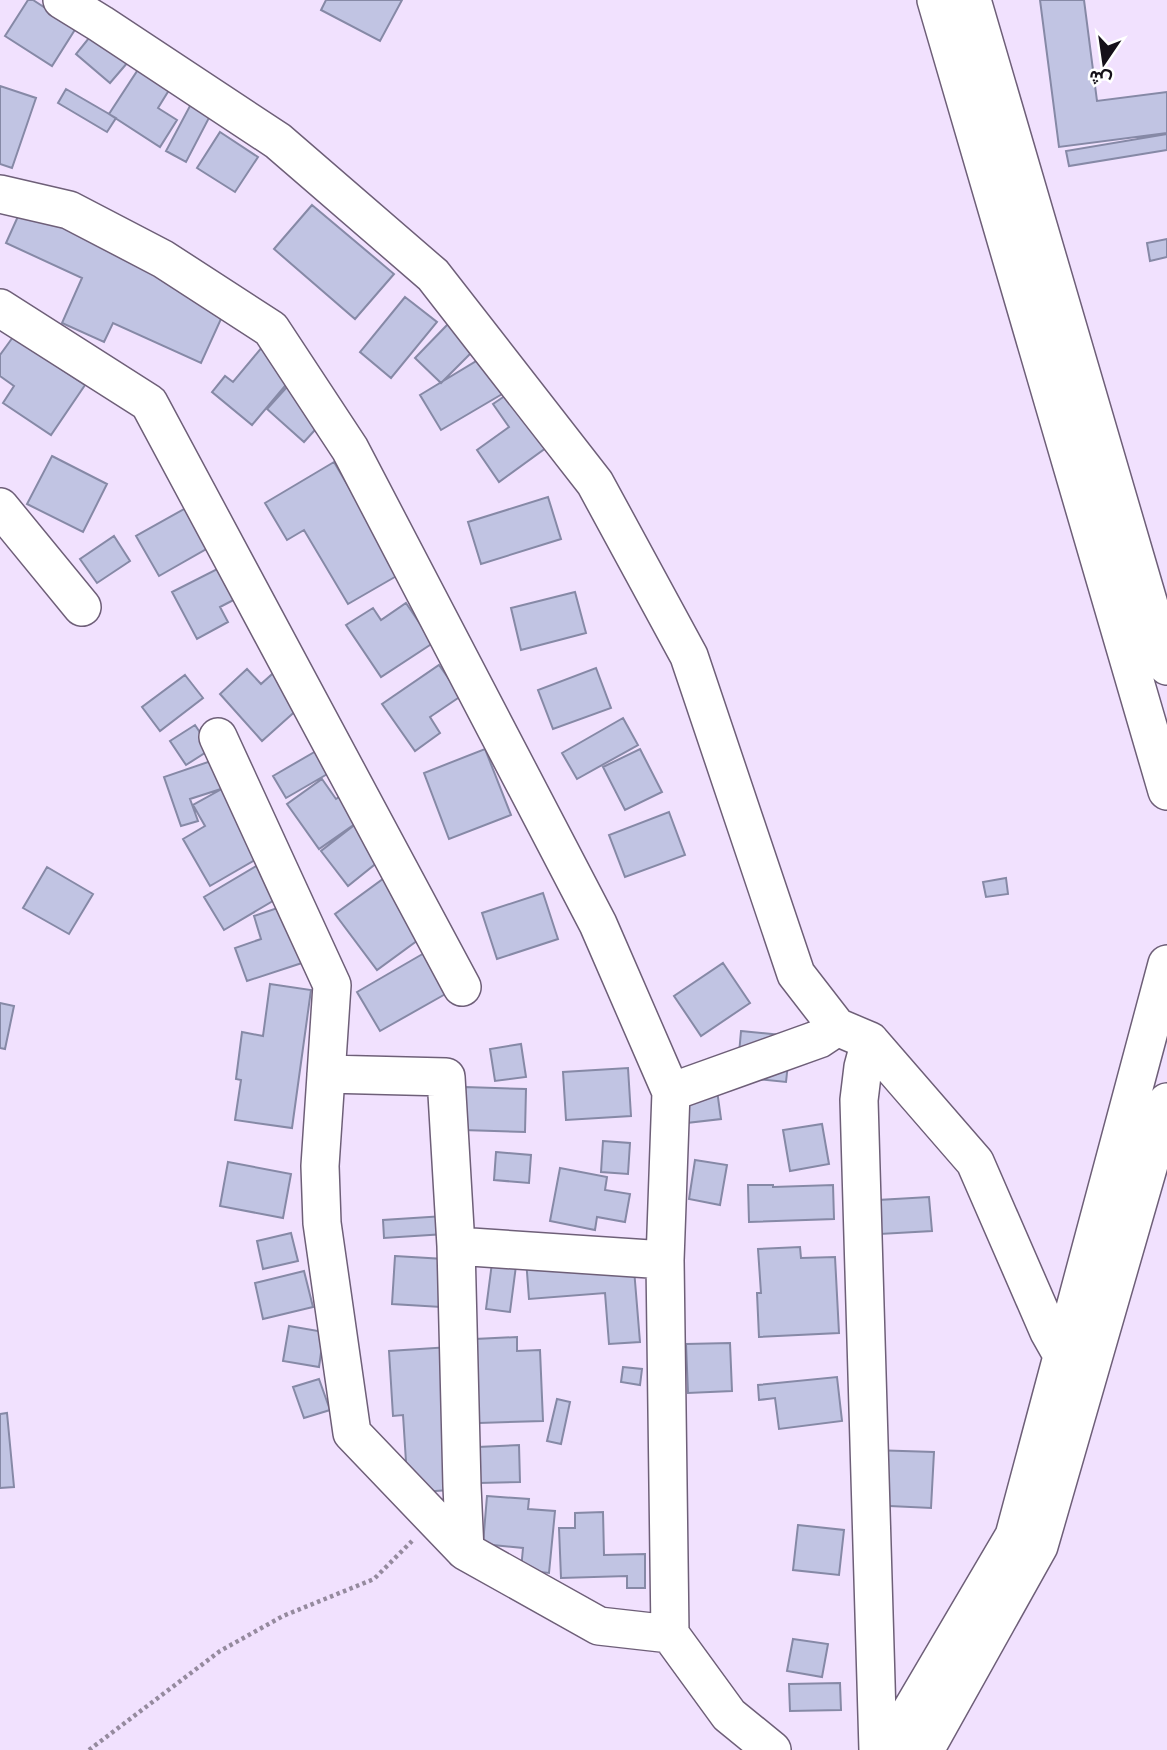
<svg xmlns="http://www.w3.org/2000/svg" width="1167" height="1750" font-family="'Exo 2',Vazirmatn,sans-serif">
<style>
.building{fill:#c1c4e3;stroke:#8689a6;stroke-width:2}
.lines{fill:none;stroke-linecap:round;stroke-linejoin:round}
.minor-casing{stroke:#6e5f78;stroke-width:40}
.path{stroke:#958a9e;stroke-width:4.5;stroke-dasharray:3.5 3.5;stroke-linecap:butt}
.minor{stroke:#fff;stroke-width:37}
</style>
<rect width="100%" height="100%" fill="#f1e1fe"/>
<path class="building" d="M28,0H33L76,28L52,66L5,36Z
M326,0H402L380,41L321,10Z
M1040,0H1084L1097,101L1167,92V133L1059,147Z
M93,33L128,62L110,83L76,54Z
M143,62L174,82L158,108L177,120L160,147L109,114Z
M0,86L36,98L12,168L0,164Z
M66,89L116,118L107,132L58,103Z
M191,104L211,114L186,162L166,151Z
M220,132L258,157L235,192L197,168Z
M1167,134V150L1069,166L1066,151Z
M24,203L226,308L201,363L113,323L104,342L62,323L82,278L6,243Z
M312,205L394,274L355,319L274,249Z
M1167,239V257L1150,261L1147,243Z
M405,297L437,322L391,378L360,352Z
M449,323L476,348L441,383L415,358Z
M13,337L85,385L51,435L3,403L14,386L0,376V355Z
M263,346L296,373L252,425L212,392L225,376L233,382Z
M488,354L509,390L441,430L420,395Z
M296,377L333,410L304,442L267,409Z
M512,391L550,445L499,482L477,450L509,427L493,404Z
M52,456L107,484L83,532L27,504Z
M334,462L400,574L348,604L304,530L287,540L265,503Z
M548,497L561,539L481,564L468,522Z
M193,504L215,544L159,576L136,536Z
M114,536L130,561L97,583L80,559Z
M229,563L245,594L220,607L228,622L197,639L172,592Z
M575,592L586,633L521,650L511,608Z
M406,603L433,643L381,677L346,625L373,608L381,620Z
M439,665L461,696L430,717L440,733L415,751L382,704Z
M280,667L309,699L262,741L220,694L247,669L261,684Z
M596,668L611,708L553,729L538,690Z
M185,675L203,698L160,731L142,707Z
M623,718L638,745L577,779L562,753Z
M195,725L211,749L186,765L170,741Z
M323,747L336,769L286,798L273,776Z
M485,749L511,815L449,839L424,773Z
M640,749L662,792L625,810L603,767Z
M214,760L224,788L190,799L198,821L181,826L164,777Z
M322,779L336,799L345,793L362,819L319,849L287,804Z
M229,785L267,853L210,886L183,839L205,826L193,805Z
M669,812L685,855L625,877L609,835Z
M357,823L384,857L348,886L321,851Z
M263,862L283,895L224,930L204,897Z
M47,867L93,894L69,934L23,908Z
M387,876L429,932L377,970L335,914Z
M1006,878L1008,894L986,897L983,882Z
M543,893L558,939L497,959L482,913Z
M289,904L308,961L247,981L235,948L261,939L254,916Z
M426,952L449,992L380,1031L357,992Z
M723,963L750,1003L701,1036L674,996Z
M270,984L311,990L292,1128L235,1120L241,1080L236,1079L242,1032L263,1036Z
M0,1003L14,1006L5,1049L0,1048Z
M741,1031L791,1036L786,1082L737,1077Z
M521,1044L526,1077L495,1081L490,1049Z
M628,1068L631,1116L566,1120L563,1072Z
M716,1083L721,1119L669,1125L691,1086Z
M465,1087L526,1089L525,1132L463,1130Z
M822,1124L829,1164L790,1171L783,1130Z
M603,1141L630,1143L628,1174L601,1172Z
M496,1152L531,1155L529,1183L494,1180Z
M695,1160L727,1165L720,1205L689,1199Z
M228,1162L291,1174L283,1218L220,1206Z
M560,1168L607,1177L605,1190L630,1194L625,1222L597,1217L595,1230L550,1221Z
M748,1185H773V1187L833,1185L834,1219L749,1222Z
M929,1197L932,1231L880,1234L878,1200Z
M444,1216L445,1234L384,1238L383,1220Z
M291,1233L298,1261L263,1269L257,1241Z
M800,1247L801,1258L835,1257L839,1333L759,1337L757,1293H761L758,1249Z
M493,1255L517,1258L510,1312L486,1309Z
M395,1256L444,1259L441,1307L392,1304Z
M633,1257L640,1342L609,1344L605,1293L529,1299L526,1259Z
M304,1271L313,1307L263,1319L255,1283Z
M289,1326L324,1332L319,1367L283,1361Z
M517,1337V1351L540,1350L543,1421L479,1423L475,1339Z
M730,1343L732,1391L688,1393L686,1344Z
M450,1347L449,1490L408,1493L403,1415L393,1416L389,1351Z
M623,1367L642,1369L640,1385L621,1382Z
M837,1377L842,1421L779,1429L775,1398L759,1400L758,1385Z
M319,1379L330,1410L304,1418L293,1387Z
M557,1399L570,1402L561,1444L547,1441Z
M7,1413L14,1487L0,1488V1414Z
M519,1445L520,1482L479,1483L478,1447Z
M871,1450L934,1452L931,1508L869,1505Z
M487,1496L529,1499L528,1509L555,1511L549,1573L521,1570L523,1548L483,1544Z
M603,1512L604,1555L645,1554V1588H627V1576L561,1578L559,1528H575V1513Z
M798,1525L844,1530L839,1575L793,1570Z
M793,1639L828,1644L822,1677L787,1671Z
M840,1683L841,1710L790,1711L789,1684Z"/>
<g class="lines">
<g class="minor-casing">
<path id="minor" d="M62,0L101,24L278,141L433,275L595,483L689,656L796,974L837,1027L870,1041L975,1162L1049,1332L1062,1355
M936,0L1167,791
M972,0L1167,666
M0,194L69,210L163,259L271,329L350,449L598,924L671,1092
M0,308L149,403L462,987
M0,507L82,607
M218,737L332,985L320,1166L322,1223L352,1433L465,1551
M870,1041L863,1067L859,1100L878,1750
M326,1074L446,1077L456,1246
M665,1260L456,1246L462,1486L465,1551L599,1626L670,1634
M772,1750L729,1715L670,1634L665,1260L671,1092L819,1039L837,1027
M888,1750L1014,1536L1167,964
M925,1750L1039,1546L1167,1102"/>
</g>
<path class="path" d="M89,1750L220,1651L283,1616L374,1579L412,1541"/>
<use href="#minor" class="minor"/>
</g>
<g transform="translate(1104 63) rotate(193)" stroke="#ffffff" stroke-width="5" paint-order="stroke">
<path d="M0-5L12 26L0 18L-12 26Z" fill="#151019"/>
<text y="-10" font-size="19" font-weight="bold" text-anchor="middle" fill="#151019">ش</text>
</g>
</svg>
